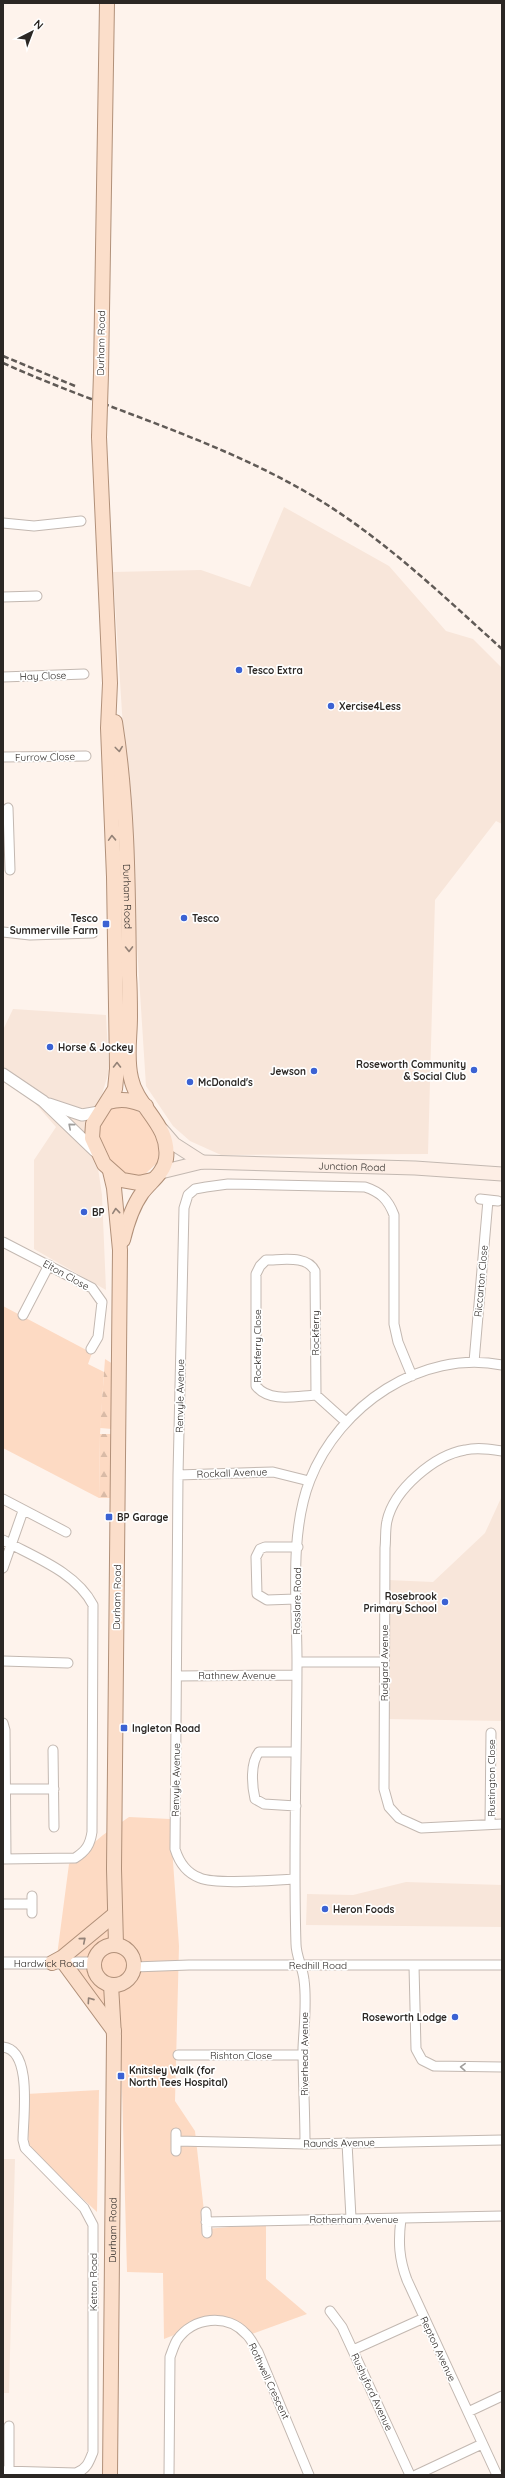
<svg xmlns="http://www.w3.org/2000/svg" width="505" height="2478" font-family="Quicksand,sans-serif">
<style>
.built{fill:#f8e6da}
.green{fill:#fddac3}
.forest{fill:url(#forest-firs)}
.lines{fill:none;stroke-linecap:round;stroke-linejoin:round}
.minor-casing{stroke:#c3b8b1;stroke-width:11}
.tertiary-casing{stroke:#c3b8b1;stroke-width:13}
.secondary-casing{stroke:#c3b8b1;stroke-width:15}
.primary-casing{stroke:#b19079;stroke-width:16}
.minor{stroke:#fff;stroke-width:9}
.tertiary{stroke:#fff;stroke-width:11}
.secondary{stroke:#fdeee5;stroke-width:13}
.primary{stroke:#fbdeca;stroke-width:14}
.rail{stroke:#605a56;stroke-width:2.5;stroke-dasharray:6 3;stroke-linecap:butt}
.primary-bridge-casing{stroke:#b19079;stroke-width:16;stroke-linecap:butt}
.primary-bridge{stroke:#fbdeca;stroke-width:14}
.oneway{stroke:#938277}
.oneway2{stroke:#a09e9c}
.poi-dot{fill:#3b62d3;stroke:#fff;stroke-width:1.5}
.labels{text-anchor:middle;dominant-baseline:central;stroke-width:3.5;stroke-linejoin:round;paint-order:stroke}
.street-label{font-size:10px;fill:#2b2724;stroke:#fff}
.poi-label{font-size:10px;font-weight:bold;fill:#2b2724;stroke:#fff;text-anchor:start}
</style>
<defs>
<pattern id="forest-firs" width="22" height="20" patternUnits="userSpaceOnUse"><rect width="22" height="20" fill="#fddac3"/><path d="M5 1l3.5 6h-7zM16 11l3.5 6h-7z" fill="#d9bba7"/></pattern>
</defs>
<rect width="100%" height="100%" fill="#fef3ec"/>
<path class="built" d="M284,507L389,566L446,631L473,639L502,668V824L496,821L435,900L428,1154L221,1155L190,1141L173,1126L146,1086L113,572L201,570L250,587Z
M13,1009L106,1015L109,1071L92,1128L102,1195L106,1290L34,1249V1160L56,1127L3,1067V1030Z
M502,1496V1721L388,1719V1580L433,1582L485,1533Z
M406,1882L502,1885V1927L306,1925L307,1894L353,1895Z
M3,2159H15L9,2393H3Z"/>
<path class="green" d="M123,1106C148,1109 163,1139 158,1162L142,1177H128L109,1161L100,1141V1124L112,1108Z
M3,1306L92,1353L88,1364L104,1372L100,1434L99,1498L3,1448Z
M129,1817L170,1819L179,1946L175,2101L195,2131L206,2229L266,2224V2279L307,2314L249,2335L219,2317L164,2339L163,2273L127,2272L121,2051L56,1963L69,1864L103,1835Z
M99,2090L97,2212L29,2149L26,2094Z"/>
<path class="forest" d="M105,1359L113,1364L112,1429L100,1428Z
M100,1434H113L112,1498H99Z"/>
<g class="lines">
<g class="minor-casing">
<path id="minor" d="M3,523L34,526L81,521
M3,597L37,596
M3,677L84,674
M3,757L86,756
M8,808L10,870
M3,932L30,935L93,933
M480,1199L498,1201
M3,1242L92,1288L102,1302L98,1337L91,1349
M23,1315L49,1265
M474,1362L488,1200
M316,1395L315,1271C307,1255 283,1260 266,1260L260,1266L256,1274V1386C270,1403 296,1396 316,1395L346,1422
M502,1451C490,1449 477,1447 465,1450C435,1455 394,1489 387,1521C385,1529 386,1539 385,1548L384,1789L389,1807L399,1818L421,1828L502,1824
M178,1475L273,1472L309,1481
M3,1499L66,1532
M3,1540C34,1557 76,1572 93,1605L92,1832C90,1845 86,1851 75,1858L3,1859
M3,1568L23,1511
M296,1599L267,1600L257,1594L256,1557L260,1549L265,1547H298
M3,1661L68,1663
M297,1662H383
M177,1676L297,1675
M3,1723L5,1730L6,1859
M53,1750L54,1827
M296,1752H259C250,1763 252,1786 255,1799L264,1804L296,1806
M3,1789H54
M490,1823L491,1733
M295,1879C274,1880 216,1885 200,1878C186,1873 179,1862 175,1849L178,1475L184,1208L188,1195L195,1189L206,1187L228,1184L365,1187C380,1192 388,1199 394,1215V1324L398,1342L412,1376
M3,1904H32
M32,1913V1896
M414,1966L416,2049L422,2060L434,2066L502,2067
M134,1967L189,1965H502
M3,2047C33,2050 23,2118 23,2140L25,2148L84,2208L93,2225V2452C89,2462 87,2469 76,2473L3,2471
M178,2055H303
M176,2133V2151
M176,2141L305,2144L502,2140
M347,2143L351,2218
M305,2144C305,2112 303,2080 303,2048C304,2026 307,2001 304,1980C303,1968 296,1956 296,1944C293,1850 297,1755 297,1661C297,1604 289,1533 310,1480C339,1406 421,1349 502,1365
M206,2212L207,2233
M401,2219C398,2242 399,2259 407,2280L497,2475
M206,2222L502,2216
M330,2311L342,2327L410,2475
M353,2350L424,2318
M468,2412L502,2396
M9,2471V2426
M169,2475L170,2357C172,2352 174,2345 177,2340C193,2317 227,2313 246,2334C251,2338 254,2346 258,2352L309,2475
M416,2475L482,2444"/>
</g>
<g class="tertiary-casing">
<g id="tertiary">
<path d="M3,1074L43,1101L95,1151"/>
<path d="M49,1104L82,1115L99,1112"/>
<path id="s1" d="M3,1963H94"/>
</g>
</g>
<g class="secondary-casing">
<g id="secondary">
<path d="M162,1130L174,1144L202,1162"/>
<path id="s2" d="M161,1172L202,1162L415,1168L502,1174"/>
</g>
</g>
<g class="primary-casing">
<g id="primary">
<path d="M101,373L107,3"/>
<path d="M99,437L110,683L108,728L114,877L117,1069L115,1089L93,1124L92,1138L104,1164L122,1180L139,1183L152,1180"/>
<path id="s3" d="M115,722C128,805 128,891 129,975C130,989 130,1003 130,1017C130,1037 126,1058 131,1078C137,1108 171,1125 166,1159C164,1173 150,1182 142,1193C132,1207 127,1223 123,1240"/>
<path d="M108,1102C122,1098 132,1100 146,1106"/>
<path d="M110,1171L114,1188L120,1250L114,1869L116,1945"/>
<circle cx="114" cy="1965" r="20"/>
<path d="M52,1963L63,1957L115,1914"/>
<path d="M64,1963L114,2031"/>
<path id="s4" d="M110,2475L114,2036L111,1985"/>
</g>
</g>
<use href="#minor" class="minor"/>
<use href="#tertiary" class="tertiary"/>
<use href="#secondary" class="secondary"/>
<use href="#primary" class="primary"/>
<path class="rail" d="M3,356L75,386
M3,363C103,408 211,437 306,492C379,534 440,593 502,649"/>
<g class="primary-bridge-casing">
<path id="primary-bridge" d="M99,437L101,373"/>
</g>
<use href="#primary-bridge" class="primary-bridge"/>
</g>
<defs><path id="oneway-chevron" d="M-2-3.5L2.5 0L-2 3.5" fill="none" stroke-width="1.6" stroke-linecap="round" stroke-linejoin="round"/></defs>
<g class="oneway">
<use href="#oneway-chevron" transform="translate(119 749) rotate(83)"/>
<use href="#oneway-chevron" transform="translate(112 838) rotate(-92)"/>
<use href="#oneway-chevron" transform="translate(129 949) rotate(89)"/>
<use href="#oneway-chevron" transform="translate(117 1065) rotate(-90)"/>
<use href="#oneway-chevron" transform="translate(116 1211) rotate(-96)"/>
<use href="#oneway-chevron" transform="translate(83 1940) rotate(-40)"/>
<use href="#oneway-chevron" transform="translate(90 2000) rotate(-125)"/>
</g>
<g class="oneway2">
<use href="#oneway-chevron" transform="translate(71 1126) rotate(-139)"/>
<use href="#oneway-chevron" transform="translate(463 2067) rotate(-178)"/>
</g>
<g class="poi-dot">
<circle cx="239" cy="670" r="4"/>
<circle cx="331" cy="706" r="4"/>
<circle cx="184" cy="918" r="4"/>
<rect x="102" y="920" width="8" height="8" rx="2"/>
<circle cx="50" cy="1047" r="4"/>
<circle cx="474" cy="1070" r="4"/>
<circle cx="314" cy="1071" r="4"/>
<circle cx="190" cy="1082" r="4"/>
<circle cx="84" cy="1212" r="4"/>
<rect x="105" y="1513" width="8" height="8" rx="2"/>
<circle cx="445" cy="1602" r="4"/>
<rect x="120" y="1724" width="8" height="8" rx="2"/>
<circle cx="325" cy="1909" r="4"/>
<circle cx="455" cy="2017" r="4"/>
<rect x="117" y="2072" width="8" height="8" rx="2"/>
</g>
<g class="labels">
<g class="street-label">
<text transform="translate(101 343) rotate(-89)">Durham Road</text>
<text transform="translate(43 676) rotate(-2)">Hay Close</text>
<text transform="translate(45 757) rotate(-1)">Furrow Close</text>
<text stroke="none"><textPath href="#s3" startOffset="175">Durham Road</textPath></text>
<text stroke="none"><textPath href="#s2" startOffset="192">Junction Road</textPath></text>
<text transform="translate(66 1275) rotate(29)">Elton Close</text>
<text transform="translate(481 1281) rotate(-85)">Riccarton Close</text>
<text transform="translate(315 1333) rotate(-90)">Rockferry</text>
<text transform="translate(257 1346) rotate(-90)">Rockferry Close</text>
<text transform="translate(180 1396) rotate(-89)">Renvyle Avenue</text>
<text transform="translate(232 1473) rotate(-2)">Rockall Avenue</text>
<text transform="translate(117 1597) rotate(-89)">Durham Road</text>
<text transform="translate(297 1601) rotate(-89)">Rosslare Road</text>
<text transform="translate(384 1663) rotate(-90)">Rudyard Avenue</text>
<text x="237" y="1675">Rathnew Avenue</text>
<text transform="translate(491 1778) rotate(-90)">Rustington Close</text>
<text transform="translate(176 1780) rotate(-89)">Renvyle Avenue</text>
<text stroke="none"><textPath href="#s1" startOffset="46">Hardwick Road</textPath></text>
<text x="318" y="1965">Redhill Road</text>
<text transform="translate(304 2054) rotate(-90)">Riverhead Avenue</text>
<text x="241" y="2055">Rishton Close</text>
<text transform="translate(339 2143) rotate(-1)">Raunds Avenue</text>
<text x="354" y="2219">Rotherham Avenue</text>
<text stroke="none"><textPath href="#s4" startOffset="245">Durham Road</textPath></text>
<text transform="translate(93 2282) rotate(-90)">Ketton Road</text>
<text transform="translate(438 2349) rotate(65)">Repton Avenue</text>
<text transform="translate(269 2381) rotate(65)">Rothwell Crescent</text>
<text transform="translate(372 2392) rotate(65)">Rushyford Avenue</text>
</g>
<g class="poi-label">
<text x="247" y="670">Tesco Extra</text>
<text x="339" y="706">Xercise4Less</text>
<text x="98" y="918" text-anchor="end">Tesco<tspan x="98" dy="12">Summerville Farm</tspan></text>
<text x="192" y="918">Tesco</text>
<text x="58" y="1047">Horse &amp; Jockey</text>
<text x="466" y="1064" text-anchor="end">Roseworth Community<tspan x="466" dy="12">&amp; Social Club</tspan></text>
<text x="306" y="1071" text-anchor="end">Jewson</text>
<text x="198" y="1082">McDonald's</text>
<text x="92" y="1212">BP</text>
<text x="117" y="1517">BP Garage</text>
<text x="437" y="1596" text-anchor="end">Rosebrook<tspan x="437" dy="12">Primary School</tspan></text>
<text x="132" y="1728">Ingleton Road</text>
<text x="333" y="1909">Heron Foods</text>
<text x="447" y="2017" text-anchor="end">Roseworth Lodge</text>
<text x="129" y="2070">Knitsley Walk (for<tspan x="129" dy="12">North Tees Hospital)</tspan></text>
</g>
</g>
<rect width="505" height="2478" fill="none" stroke="#2b2724" stroke-width="8"/>
<g transform="translate(32 32) rotate(42)" stroke="#ffffff" stroke-width="3" paint-order="stroke">
<path d="M0-3L7 15L0 10L-7 15Z" fill="#2b2724"/>
<text y="-6" font-size="11" font-weight="bold" text-anchor="middle" fill="#2b2724">N</text>
</g>
</svg>
